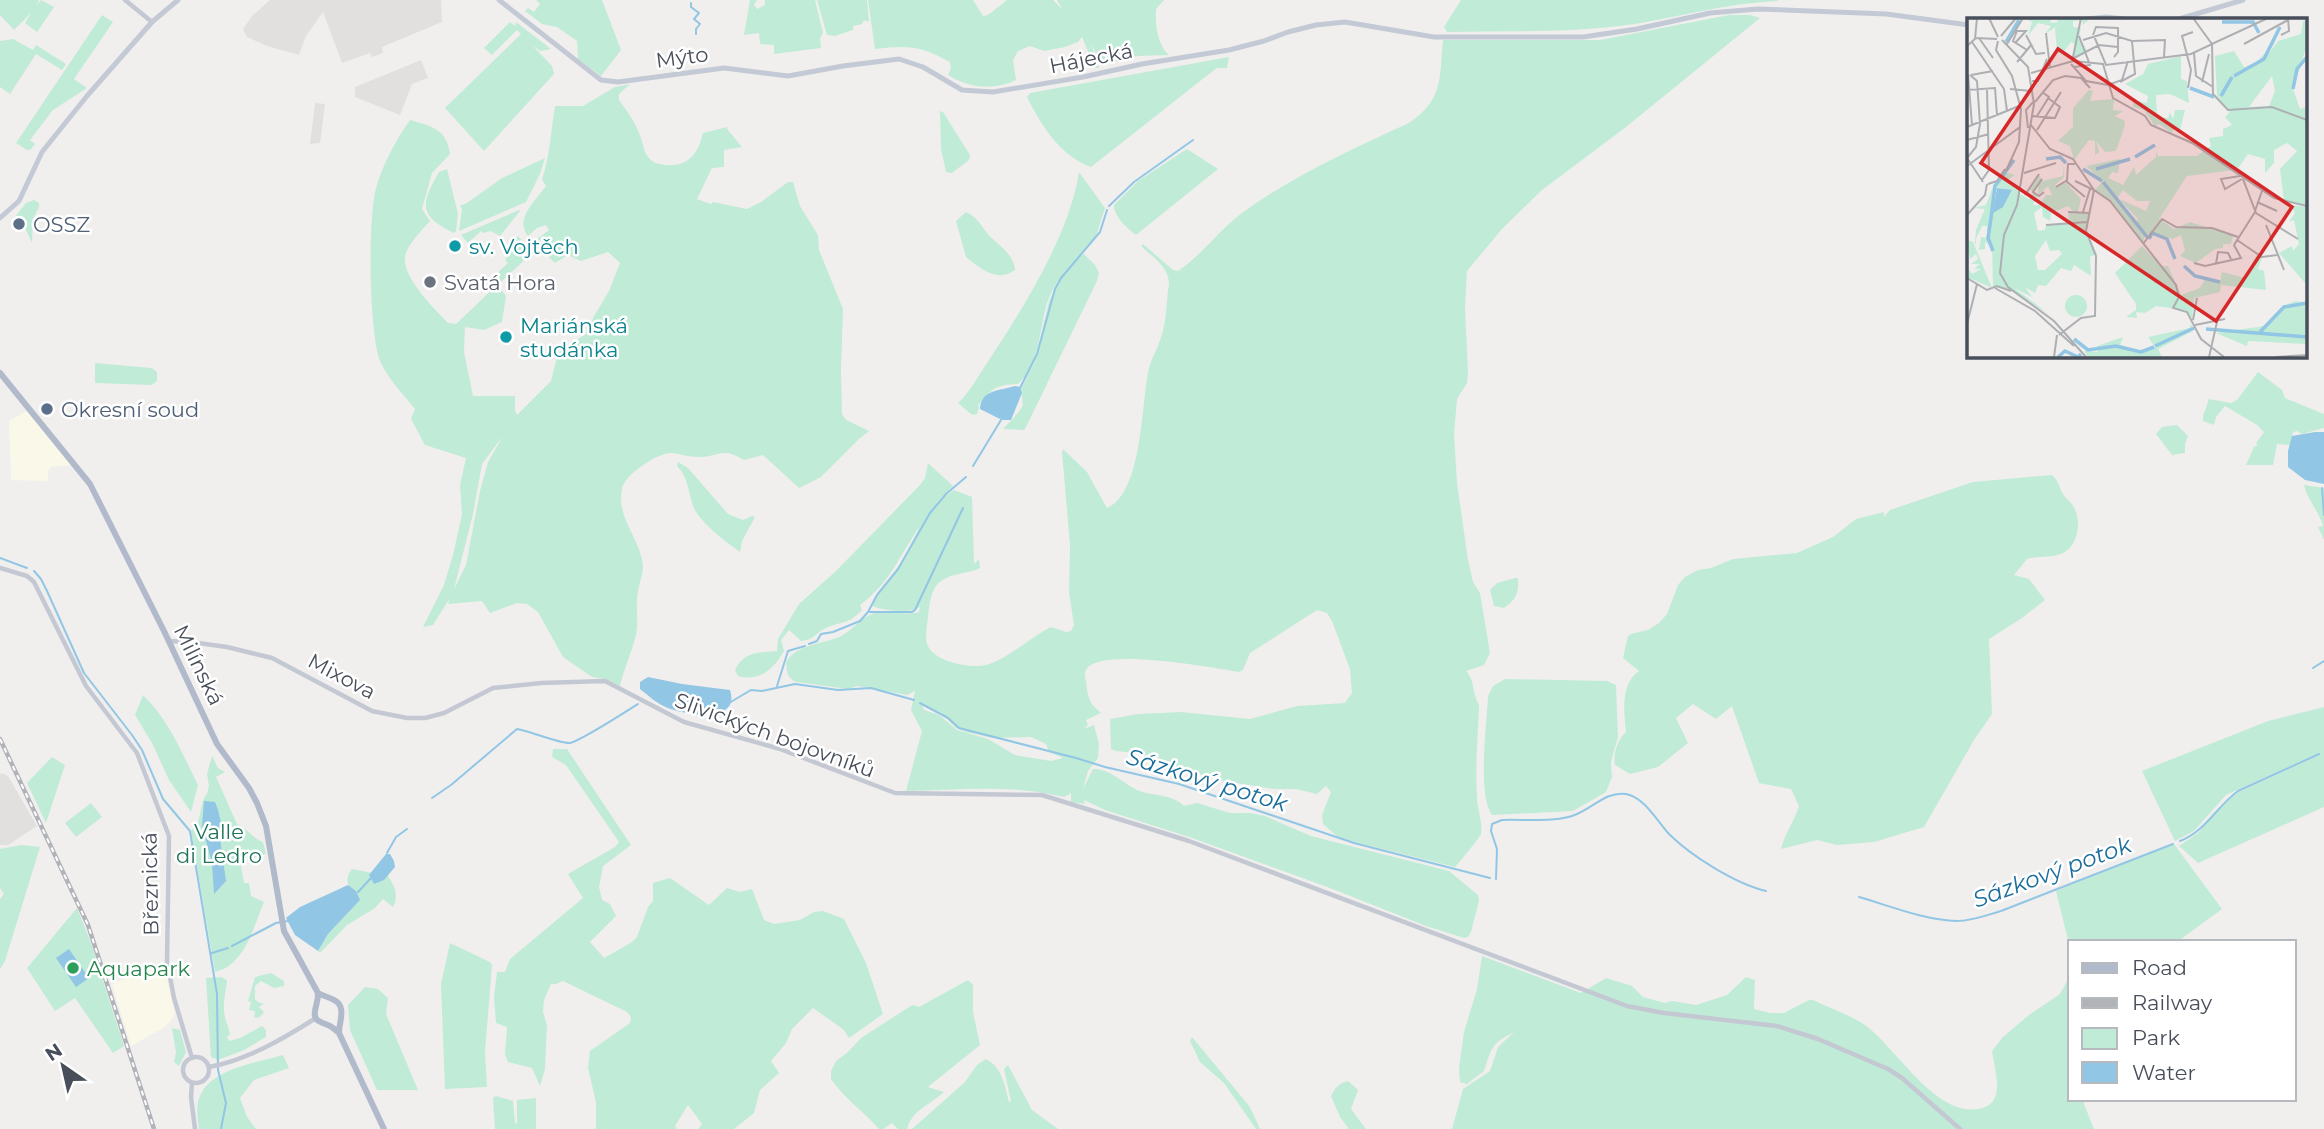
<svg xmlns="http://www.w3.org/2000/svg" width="2324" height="1129" font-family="Montserrat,sans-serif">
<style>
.commercial{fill:#faf8e9}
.education{fill:#e2e0df}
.green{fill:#c0ebd7;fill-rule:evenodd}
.water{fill:#91c6e4}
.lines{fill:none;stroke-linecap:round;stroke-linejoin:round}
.stream{stroke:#91c6e4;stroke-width:2}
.tertiary{stroke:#c3c8d2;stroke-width:4.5}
.secondary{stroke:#c3c9d5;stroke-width:5}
.primary{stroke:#b0bacb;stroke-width:6}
.rail-casing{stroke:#b1b3b8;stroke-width:4.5}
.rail{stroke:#fff;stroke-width:2;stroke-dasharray:5;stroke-linecap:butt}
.service-dot{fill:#5c6f8a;stroke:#fff;stroke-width:2.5}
.culture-dot{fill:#0f9aa8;stroke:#fff;stroke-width:2.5}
.worship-dot{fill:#6b7280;stroke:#fff;stroke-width:2.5}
.leisure-dot{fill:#2e9e5b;stroke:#fff;stroke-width:2.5}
.labels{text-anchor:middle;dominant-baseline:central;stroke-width:5;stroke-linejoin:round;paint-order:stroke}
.street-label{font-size:21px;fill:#484f5a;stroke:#fff}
.service-label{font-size:21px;fill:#4e5e75;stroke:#fff;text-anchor:start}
.culture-label{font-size:21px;fill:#0d838f;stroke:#fff;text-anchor:start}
.worship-label{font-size:21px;fill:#5b616d;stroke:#fff;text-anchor:start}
.park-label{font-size:21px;fill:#1f7557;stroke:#fff}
.leisure-label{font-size:21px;fill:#27864d;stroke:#fff;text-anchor:start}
.water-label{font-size:23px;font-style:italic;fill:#196d9c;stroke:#fff}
.inset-river{fill:none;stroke:#91c6e4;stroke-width:3.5}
.inset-road{fill:none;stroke:#adafb3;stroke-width:2}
.view{fill:#d62828;fill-opacity:0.15;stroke:#d62828;stroke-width:3.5}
.inset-edge{fill:none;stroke:#484f5a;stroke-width:3.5}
</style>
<rect width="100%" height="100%" fill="#f1efee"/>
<path class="commercial" d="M27,411L72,465L51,467L48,471V481L11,480L9,421Z
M164,964L175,1015L165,1027L131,1046L112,984Z"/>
<path class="education" d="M270,0H441L442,22L382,47L383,53L372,57L370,53L342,63L323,12L306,36L299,55L267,46L247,37L243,29L252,16Z
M421,60L428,78L412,84L400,115L355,97V87Z
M315,103L325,104L320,143L310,144Z
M2,773L8,776L37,826L8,845H0V774Z"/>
<path class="green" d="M0,0H39L37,5L41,0L54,7L37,32L25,23L31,13L14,30L0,15Z
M536,0H602L621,50L601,76L578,59L577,41L557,27L542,24L525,11L528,8L534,12L540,4Z
M750,0H757L754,5L757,9L765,5V0H815L823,33L820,38L821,48L774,54V45L760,44L759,33L744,35Z
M817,0H867L869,22L864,20L862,24L853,26V30L835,36L827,35Z
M868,0H973L983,16L988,15L1007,0H1053L1063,10L1057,0H1164L1156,9C1155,23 1157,45 1169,55L1137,56L1102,66L1091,43L1099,68H1095L1082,37L1078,42L1065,47L1044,51L1030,46L1018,51L1013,60L1016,80C993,91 969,88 948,75L951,68L950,62C921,46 908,45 875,49Z
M1461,0H1777L1778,1C1729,3 1683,16 1635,24C1573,33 1510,31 1447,32L1444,27Z
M102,15L113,22L74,79L87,88L53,110L30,140L35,144L30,150H27L16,143Z
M1729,15H1750L1760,18L1626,127L1542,190L1502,229L1467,271L1465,309L1468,371L1467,383L1457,399L1454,434L1457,483L1468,560L1473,582L1480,593L1490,653L1484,665L1466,671C1475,680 1472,693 1479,705C1478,735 1475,766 1477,797C1477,808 1483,823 1481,834C1481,836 1458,864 1455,867L1339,838L1323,824L1322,815L1331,792L1326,786L1317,794L1296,789H1273L1218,780L1134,753L1116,751L1111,749L1110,719L1138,714L1181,712L1250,719L1297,706L1345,703L1352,693L1350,669L1332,621L1327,613L1317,610L1250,653L1243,670L1239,672C1215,668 1098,646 1086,670C1084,673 1085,678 1086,681C1088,697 1088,702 1101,713L1086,720L1088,725L1084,729L1094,725L1099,744L1098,758L1088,771L1083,789L1093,769C1112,768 1125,787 1143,792C1156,796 1174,795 1184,806L1197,803L1230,813H1251L1265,816L1311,836L1449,871L1478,895L1479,901L1471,932L1468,937L1464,938L1426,926L1330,888L1192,838L1105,810L1084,800L1085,804L1071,802V793L1064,797C1012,784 959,790 906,791L922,731L911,710L915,691L907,695L858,686L848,689L796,682C787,678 787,672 786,663C794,645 822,644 839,637C853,631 860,617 875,613C890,610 904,616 919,612L920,607C911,614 880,611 871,605L903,560L920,526C899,556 891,582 860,605L862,610C846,626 844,620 826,628C815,633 815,640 801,641L789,630L781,640L784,651C774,669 759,682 738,676L735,670C745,651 758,653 777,651L778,639L799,604L836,571L920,485L925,478L928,463L953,486L935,504L954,490L972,497L974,564L979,559L980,568C966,575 947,572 936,586C930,595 929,607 928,617C927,625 925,637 927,644C933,661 965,667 980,666C1003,664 1030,637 1051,627L1066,632L1071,631L1074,625L1069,592L1070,545L1062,452L1063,449L1087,472L1107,508C1143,493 1141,402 1149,368C1152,357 1158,348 1161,337C1167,321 1166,301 1169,284C1169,266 1152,257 1141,246L1143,244L1173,270L1178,271C1202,255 1219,230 1242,213C1293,176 1352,149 1409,123C1444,99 1439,79 1443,40H1600ZM922,706L940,712L956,728L966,732L993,738L1031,737L1046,744L1049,752L1063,758L1051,761L1015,755L988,739L957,730L939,715L924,710Z
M510,22L515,26L516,22L551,49L540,51L532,45L552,66L554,74L484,151L445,108L521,34L517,30L492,55L484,48Z
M13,39L33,50L36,45L66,64L62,70L36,54L10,94L0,87V41Z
M1229,57L1227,68H1217L1209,74L1091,167C1060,156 1041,125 1027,97L1030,93Z
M630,84L619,94V100C627,111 634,120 639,133C643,141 643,153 650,159C653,163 660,164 665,165C688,167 698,154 703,133L727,127V129L742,147L724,150V167L712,168L697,199L711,204L713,202L747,209L761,202L788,182H793L800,206L818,235L819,250L843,309L841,370L842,414L846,420L869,431L859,439L821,477L799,488L763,455L744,460C721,446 720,457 698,457C689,457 681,454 672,453C658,452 624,475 622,489C616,518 640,538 643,565C643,575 639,583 638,592C635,606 639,621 636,635C632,652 624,668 620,686L605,679L592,677L563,657L538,612L527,604L517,603L490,613L482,601L448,604L450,598L433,625L423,627L444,585L453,555L462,514L460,485L466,458L425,445L411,419L415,409C404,395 387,378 380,361C369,331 368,225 375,193C380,170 396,139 410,120C431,126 447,129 450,154L432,173L422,209L430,221C422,230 410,242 406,253C398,274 435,309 448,323L456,324L497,285L506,296L502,322L484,330L465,327L464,352L473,396H515V410L517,415L551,381L557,357L563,348L586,334L593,318L609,291L620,263L608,252L581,261L568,255L555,263L533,242L549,230L546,225L537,228L528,236C514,219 536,200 546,186L542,179C550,156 551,130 555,106H583L615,87ZM503,436L488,462L480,491L466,565L454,589L473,514L482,464Z
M940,111L943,112L970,155L969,160L952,173L946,172L941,149Z
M1187,149L1218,169L1136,235C1127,228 1114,217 1114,205L1138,181Z
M545,158L540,174L526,202L459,231L462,209L460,206L467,203L502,178Z
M447,169L458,214L456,231L454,233C419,216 420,205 439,172Z
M1079,172L1105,208L1096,236L1075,260L1084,254L1095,265L1099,273L1097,281L1026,427L1024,430L1003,429L1018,413L1023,405L1021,389L1035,361L1049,301L1058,282L1073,262C1062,275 1053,286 1047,303C1039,330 1040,364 1018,384C994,385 994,388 978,405L979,407L977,414L972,415L958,403C970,392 978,376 987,363C1021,312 1070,234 1079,172Z
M34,200L39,203V207L33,219L32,243L22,221L17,223L15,217L26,203Z
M519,210L520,211L500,236L491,231L483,233L481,231L468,243L461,235Z
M966,212C977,217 980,224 987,233C997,245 1014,253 1015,270C997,283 981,269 966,257L956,221Z
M518,236L531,251L530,255L501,282L495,275L508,263L505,260L509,253L506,246Z
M95,363L152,368L157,372V381L152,385L95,383Z
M2258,372L2282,390L2285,398L2324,414V428L2302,434L2297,431L2293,432L2290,445L2277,444L2273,465H2246L2254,447L2258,445L2256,443L2264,432L2257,425L2225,406L2216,417L2214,425L2203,421V416L2209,399L2231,403L2237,400Z
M2177,425L2188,436L2185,444V453L2172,455L2156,434L2162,427Z
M678,462L688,468L728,514L743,520L752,516L755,517L742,541L740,552C725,541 700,523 693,506C688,491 688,477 677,466Z
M2052,475C2058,480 2059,487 2063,494C2066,499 2071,502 2074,507C2081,521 2079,543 2065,552C2052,559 2040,555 2027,559L2014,575L2029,579L2045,600L2022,618L1989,639L1992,714L1974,740L1924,827L1874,842L1837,845L1817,840L1781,849C1785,833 1794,822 1799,806L1791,789L1759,783L1732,706L1716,719L1693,704L1676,718L1688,743L1658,767L1630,774L1615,765C1613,754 1617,740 1626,732C1624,712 1620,684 1639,671L1623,658L1628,636L1631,634L1648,630L1659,623L1667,614L1678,585L1685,577L1698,570L1711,568L1733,559L1797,553L1833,537L1856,519L1884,512V517L1890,510L1973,482Z
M2304,485L2324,488V540L2318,527L2323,526C2319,511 2307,499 2304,485Z
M1515,578H1518C1519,594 1516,599 1504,608L1494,606L1490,590L1497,583Z
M1505,679L1607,681L1616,685L1618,737L1611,762L1612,777L1606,792L1573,811L1492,815C1477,795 1487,724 1488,696L1493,686Z
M143,695C169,720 182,753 198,785L191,812L169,780L152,743L135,715Z
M2324,707V807L2198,863L2179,846L2198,833L2224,803L2237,793L2319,755V753L2226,795L2194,831L2175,841L2142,771L2268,721Z
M553,749H567L631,845L603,866L599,887L602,900L610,904L616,916L590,942L604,958L632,942L637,937L648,907L653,901V883L670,878L709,905L727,888L740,892L752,889L764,920L774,924L800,920L814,912L823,911L844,919L866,963L883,1014L849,1038L844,1030L813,1008L792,1029L786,1043L771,1061L779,1073L760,1090L754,1113L734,1129H698L702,1124L688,1105L675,1126L677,1129H596V1102L588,1068L590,1051L630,1023L631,1017L627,1012L563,981L556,984H551L544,1000L543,1012L547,1025L545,1069L540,1086L532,1068L508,1062L505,1054L507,1027L496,1023L494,997L497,972H505L510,959L583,898L568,874L615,847L619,842L566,765L552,757Z
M212,756L218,768L225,772L216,777L237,824C247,828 252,838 263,842L266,854L240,861L244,883H249L251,896L264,902C253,928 245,965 215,972L191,831L198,823L203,800L207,794L209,786L207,774Z
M52,757L65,765L46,823L27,783Z
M91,803L102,817L76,837L65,823Z
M2174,844L2222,909L2177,942H2070V948L2056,891Z
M21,845L40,847L5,961L0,969V899L4,894L0,888V849Z
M352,869L388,876C395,886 399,896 393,907L383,899L375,908L347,925L320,953L318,951L328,934L360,900C350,889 342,882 352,869Z
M77,908L91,943L124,1046L113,1053L75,998L55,1011L27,968Z
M450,943L490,962L492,965L485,1052L487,1087L445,1089L441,984Z
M2070,952V1099H2082L2094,1129H1452L1463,1089L1490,1071L1498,1047L1514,1032C1491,1044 1492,1047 1484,1071L1467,1084L1460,1082L1459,1068L1464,1032L1477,989L1482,956L1581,993L1606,978L1632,986L1643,997L1665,1003L1672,1001L1696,1005L1727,995L1746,977L1755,980L1754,1009L1770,1013H1784L1809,1000H1813C1831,1009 1855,1016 1870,1029C1899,1053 1937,1116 1978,1109C2007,1105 1995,1072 1992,1051L2003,1037L2029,1015L2060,994L2067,981Z
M271,973L284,981V986L274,988L261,981L255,986V999L258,1002L264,1004L259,1007L264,1012C261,1016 259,1019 254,1017L255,1011L249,1010L251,1002L248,1001L255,977Z
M221,977L227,980C226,991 222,1006 225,1017C226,1023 229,1027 230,1034L227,1037L229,1041L240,1038L262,1026L266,1030V1037L244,1050L218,1060L211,1057L206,978Z
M968,980L973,985V1012L980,1045L928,1087L944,1092C930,1105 912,1110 907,1129H898L892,1123L883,1129H879C863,1111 844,1098 831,1079V1071L836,1061L848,1052L861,1038L906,1009L913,1005L919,1007Z
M365,987L378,989L388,998L386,1014L418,1090H377L350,1030L348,1005Z
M172,1028L180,1030L186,1052L179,1066L174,1062L176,1052Z
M1192,1037L1250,1107L1260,1129H1256L1224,1083L1200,1062L1190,1041Z
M283,1055L289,1068L254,1080L240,1098L247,1117L256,1129H199C198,1118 195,1106 200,1096C212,1068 257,1063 283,1055Z
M986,1059C1002,1067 1005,1086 1009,1102L1011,1101L1004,1069L1008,1065L1032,1110L1058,1129H912L965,1082L977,1065Z
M1348,1081L1358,1090L1351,1109L1366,1129H1349L1340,1117L1331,1096C1335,1088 1339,1083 1348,1081Z
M496,1096L513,1101L515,1124L517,1123V1100L536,1098V1129H495L493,1098Z"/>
<path class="water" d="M1015,386L1020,387L1022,393L1011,420H1002L980,409C981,389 1000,391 1015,386Z
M2315,432H2324V484L2305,480L2288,467V451L2292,436Z
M648,677L682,684L730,690C741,724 685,715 668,708C657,704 649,696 640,689V682Z
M204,801L215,802L218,810L222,826L220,839L226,881L214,894L212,863L202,826Z
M386,854H390L394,861L395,867L384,880L374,884L369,875Z
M348,885L356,891L360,900L328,934L318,951L295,935L286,918L300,907Z
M69,949L89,978L76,987L56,958Z"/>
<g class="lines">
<path class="stream" d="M691,3V7L699,13L694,19L700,24L696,29V34
M1109,206L1134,182L1193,140
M1020,388L1037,354L1055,289L1061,278L1100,232L1107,210
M973,466L1001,420
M2322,488L2324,515
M0,558L27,568
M34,571L41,579L47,591L84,673L132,735L142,750L163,799L190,831L217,994L218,1070L226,1103L221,1129
M870,612H912L915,610L963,508
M809,644L817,641L821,634L833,632L860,621L868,612L877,595L898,569L930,513L946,494L966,477
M2313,668L2324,661
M777,686L788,651L805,646
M729,703L751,690L762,691L795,684L838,690L871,688L914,700
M920,703L948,718L959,728L1076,758L1105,767L1179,784L1354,843L1490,878
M432,798L451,785L517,729C530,731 560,744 570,743C580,741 627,711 638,704
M2180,841C2205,832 2217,806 2238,791L2319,754
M387,853L396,837L407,829
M1496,879L1497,849L1491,831L1492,824L1502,820C1524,819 1558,823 1577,814C1594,807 1607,791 1626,794C1644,797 1657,821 1669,834C1691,856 1736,884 1766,891
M358,892L371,878
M1859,897C1890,906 1924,920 1957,921C1972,921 1987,915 2001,911L2173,844
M232,946L276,923L288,921
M212,953L228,948"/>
<path class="tertiary" d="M125,0L152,22
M0,568L27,576L34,582L86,686L137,753L169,836L167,961L174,998L192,1058
M169,641L191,642L227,647L272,658L372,711L407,718H425L444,713L493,688L541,683L605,681L684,722L780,749L895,793L1042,795L1189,841L1627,1006L1664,1013L1777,1026L1818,1039L1888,1069L1902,1078L1960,1129
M183 1070a13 13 0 1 1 26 0a13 13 0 1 1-26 0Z
M209,1067C247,1060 283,1039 316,1018
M192,1083L191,1097L195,1129"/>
<path class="secondary" d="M499,0L601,80L618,82L724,68L788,76L843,66L899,59L923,67L962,90L993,92L1083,77L1142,64L1229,50L1264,41L1288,32L1316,25L1345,22L1434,37H1583L1637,29L1710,13L1758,9L1886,14L1969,25
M2086,19L2106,17L2125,19
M2179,19L2243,0
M0,218L19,201L42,152L87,96L152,22L178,0"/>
<path class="primary" d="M0,373L90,484L164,631L217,744L249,788L257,803L266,826L284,931L318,993C318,1001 316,1004 315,1011C313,1022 322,1022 330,1026C331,1026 338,1032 339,1033L384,1129
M318,993C323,996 329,997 334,1000C347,1006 339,1022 339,1033"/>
<g class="rail-casing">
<path id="rail" d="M0,739L88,925L154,1129"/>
</g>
<use href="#rail" class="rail"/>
</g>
<g class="service-dot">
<circle cx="19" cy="224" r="7"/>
<circle cx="47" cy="409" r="7"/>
</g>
<g class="culture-dot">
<circle cx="455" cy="246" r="7"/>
<circle cx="506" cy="337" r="7"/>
</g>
<circle class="worship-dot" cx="430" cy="282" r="7"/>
<circle class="leisure-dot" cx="73" cy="968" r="7"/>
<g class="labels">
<g class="street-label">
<text transform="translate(682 57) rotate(-7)">Mýto</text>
<text transform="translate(1091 58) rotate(-11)">Hájecká</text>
<text transform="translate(199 665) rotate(64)">Milínská</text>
<text transform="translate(342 676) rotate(28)">Mixova</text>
<text transform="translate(775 735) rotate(20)">Slivických bojovníků</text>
<text transform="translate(150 884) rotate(-91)">Březnická</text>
</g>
<g class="service-label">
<text x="33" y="224">OSSZ</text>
<text x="61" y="409">Okresní soud</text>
</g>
<g class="culture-label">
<text x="469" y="246">sv. Vojtěch</text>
<text x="520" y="325">Mariánská<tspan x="520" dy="24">studánka</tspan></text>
</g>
<g class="worship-label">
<text x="444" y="282">Svatá Hora</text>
</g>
<g class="park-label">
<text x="219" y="831">Valle<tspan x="219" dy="24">di Ledro</tspan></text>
</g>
<g class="leisure-label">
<text x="87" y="968">Aquapark</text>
</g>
<g class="water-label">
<text transform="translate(1207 780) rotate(17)">Sázkový potok</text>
<text transform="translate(2052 872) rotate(-20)">Sázkový potok</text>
</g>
</g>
<g transform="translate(1967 18)">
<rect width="340" height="340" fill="#f1efee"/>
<path d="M85,0L83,5L91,4L90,0H123L116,7L115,2L106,3V9L114,10L112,19L120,33L105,40L109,27L104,24L96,35H90L88,10L98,3L78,16L84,8L71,5L61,18L65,4L60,1ZM336,3H339V30L326,71L333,91L339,89V188L317,183L313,151L330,133L320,125L307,132V145L298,155V141L281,136L270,152L263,148L267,152L220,158L192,201L207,211L223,204L266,218L264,226H256V230L248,231L229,245L213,238L218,232L214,217L206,221L186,215L178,217L176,225L146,186L128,172L136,163L119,148L153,141L151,155L145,154L141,160L156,167L167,149L169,157L189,139V133L191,138H230L244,128L242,120L256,118V111L265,107L258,99L263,94L250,78L248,38L267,33L277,49L289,45L308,24L297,42L311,23L334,16ZM305,58L308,73L302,88L282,89ZM156,172L170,183H183L179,193L152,181L171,201L168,206L149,182ZM214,38V61L220,63L222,85L203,76L189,77L190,99L201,100L203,94L206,101L208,92H218L213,112L207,110L205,115L192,106L188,108L177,92L166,89V82L180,85L181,78L158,66L176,56L181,46ZM122,72L126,73L123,83L147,81L146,92L156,93L148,98L158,103L157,110L149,133L138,134L129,123L132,134L128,137V123L122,122L107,142L103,128L91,123L106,109V90ZM96,144L97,159L87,168L99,165L114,181L111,194L122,196L119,213L130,236L123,239L124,258L107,247L104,253L94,250L79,268L71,267L68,275L58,269L65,279L47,270L82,296L41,271L26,269L25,228L18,224V231L12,232L14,219L20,220V208H15L9,221V229L8,224L9,212L18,191L7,190L19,187L27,166L38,154L48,157L40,162L52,169L53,176L62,181L66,175L70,178L66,187H72L79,177H85L81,168L71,177V167L66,174L62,171L72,157L76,163L96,158ZM30,169L45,173L35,189L27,191ZM101,188L106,193L101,196L103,205L79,207L78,212L71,213L67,195L75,189L76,199L83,203L84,195ZM79,222L83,233L92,232L95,236L78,252H71L68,238ZM324,187L339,189V279V266L312,235L325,228L326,233L332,226L327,202L322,204L328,195ZM0,222L6,224L25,270L0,259L2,251L5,256L14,251H7L13,246H4L11,241L9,236L3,241ZM175,228L194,248H201L214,277L233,270L238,261L253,264L255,254L278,260L290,236L295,240L291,251L297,253L299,272L254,267L253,274L227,280L225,300L218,292L189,288L178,295L169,294L170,300L159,299L169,292V286L148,255ZM98 288a11 11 0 1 1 22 0a11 11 0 1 1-22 0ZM329,283L339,285V326L281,323L280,328L249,315L297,308L316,288ZM224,306L226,313L191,331L195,339H121L117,333L131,334L130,328L156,319L153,327L176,334L188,329L181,319L223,310Z" fill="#c0ebd7" fill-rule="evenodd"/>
<path d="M30,170L45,172L36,189L26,195Z" fill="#91c6e4"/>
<path class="inset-river" d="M255,4H286L292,15M39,24L52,2M267,58L297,41L313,9M223,70L247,79M326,71L330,51L340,39M254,78L265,59M168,139L188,127M79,141L93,139L99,145M116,151L135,163M129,151L163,141M136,164L181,220M24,200L28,168L47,142M24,200L21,220L26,233M182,221L185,215L200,221L208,241M217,248L228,258L253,264M239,311L340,319M293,314L317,289L340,285M107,321L121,332L149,328L174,334L187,329M188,328L227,310M91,339L98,333L111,339L114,336"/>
<path class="inset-road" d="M22,0L31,19M226,0L245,26L301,0M79,15L83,50M59,17L69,36L78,35M126,17L129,9L151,10V34L147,39M314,17L322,13L321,0M34,18L49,0M127,18L139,47L224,36L245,26L246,76L261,92L305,89L340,102M12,20L26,40M8,21L10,0M35,22L61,49L67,86L50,187L37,217L33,255L41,269L87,303L119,339M116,22L139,15L165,23L198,22L197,39M31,23L29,32L45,58L54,91M5,24L37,71L40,93M49,24L59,13H50L46,23L60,32M40,26L56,0M277,26L321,2M0,28L9,20L30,21M227,35L229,58L246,69M107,40L132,27L151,29M50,44L65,26M105,44L114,0M104,46L119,63L141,67L155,62L161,43M107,49L123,47L112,18M64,55L106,43L136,46L146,80L178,98L184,107L225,125L307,180L340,188M1,56L5,107M4,57L26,53M65,63H71L80,41M153,64L168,56L165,23M235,64L242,36M221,70L224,52L215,18L226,14M43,71L64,73M0,72L28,70L30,97M68,84L86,62L98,58L114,60L123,70M65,98L88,100L93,89L81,80M70,98L82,79L75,74M64,107L83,131L106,141L127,172L143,183L209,267L212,279L206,290L220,294L234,321L257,339M0,109L52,88M61,110L59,92L67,83M70,112L94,74M0,122L22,116M0,140L9,129L13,106L10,63L3,57M0,140L16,164M0,148L53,109M39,153L52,124L54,91M57,155L89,145M273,158L254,161L258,171L275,161M75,161L66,174L72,178L77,174M276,161L289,195L331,221M15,162L22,152L20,71M100,163L101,146H108M21,166L30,163L38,151M89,169L99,163L118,179M58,177L72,156M290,184L310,193M288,193L295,173M101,194L123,195M116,194L123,171M0,197L18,177L20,166M79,207L120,204M299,207L317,252M270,222L295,239L310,237M176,226L195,201L209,209L245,210L271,219M227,245L238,248L274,240L267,227L288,194M249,246L251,234L261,235L264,241M0,260L20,272L30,268L44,273M28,270L68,293L107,328M226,302L230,280M0,306L10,266M228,307L258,301M92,317L114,300L128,298L129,238L119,213L127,172L108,163M87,339L90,317M242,339L250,304M309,339L340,337"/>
<path class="view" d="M91,31L325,189L249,303L14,145Z"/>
<rect width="340" height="340" class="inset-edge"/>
</g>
<rect x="2068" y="940" width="228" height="161" fill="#ffffff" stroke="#b6b9bd" stroke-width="2"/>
<rect x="2082" y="963" width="35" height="10" fill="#b0bacb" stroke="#b6b9bd" stroke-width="2"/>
<text x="2132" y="975" font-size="21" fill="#484f5a">Road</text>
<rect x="2082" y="998" width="35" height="10" fill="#b1b3b8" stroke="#b6b9bd" stroke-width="2"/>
<text x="2132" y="1010" font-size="21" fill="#484f5a">Railway</text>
<rect x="2082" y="1028" width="35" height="21" fill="#c0ebd7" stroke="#b6b9bd" stroke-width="2"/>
<text x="2132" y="1045" font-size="21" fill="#484f5a">Park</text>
<rect x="2082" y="1062" width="35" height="21" fill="#91c6e4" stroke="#b6b9bd" stroke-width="2"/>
<text x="2132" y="1080" font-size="21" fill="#484f5a">Water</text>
<g transform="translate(63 1066) rotate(326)" stroke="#ffffff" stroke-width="5" paint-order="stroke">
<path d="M0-5L12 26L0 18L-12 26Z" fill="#484f5a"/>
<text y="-10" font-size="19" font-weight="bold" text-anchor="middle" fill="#484f5a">N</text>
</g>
</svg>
